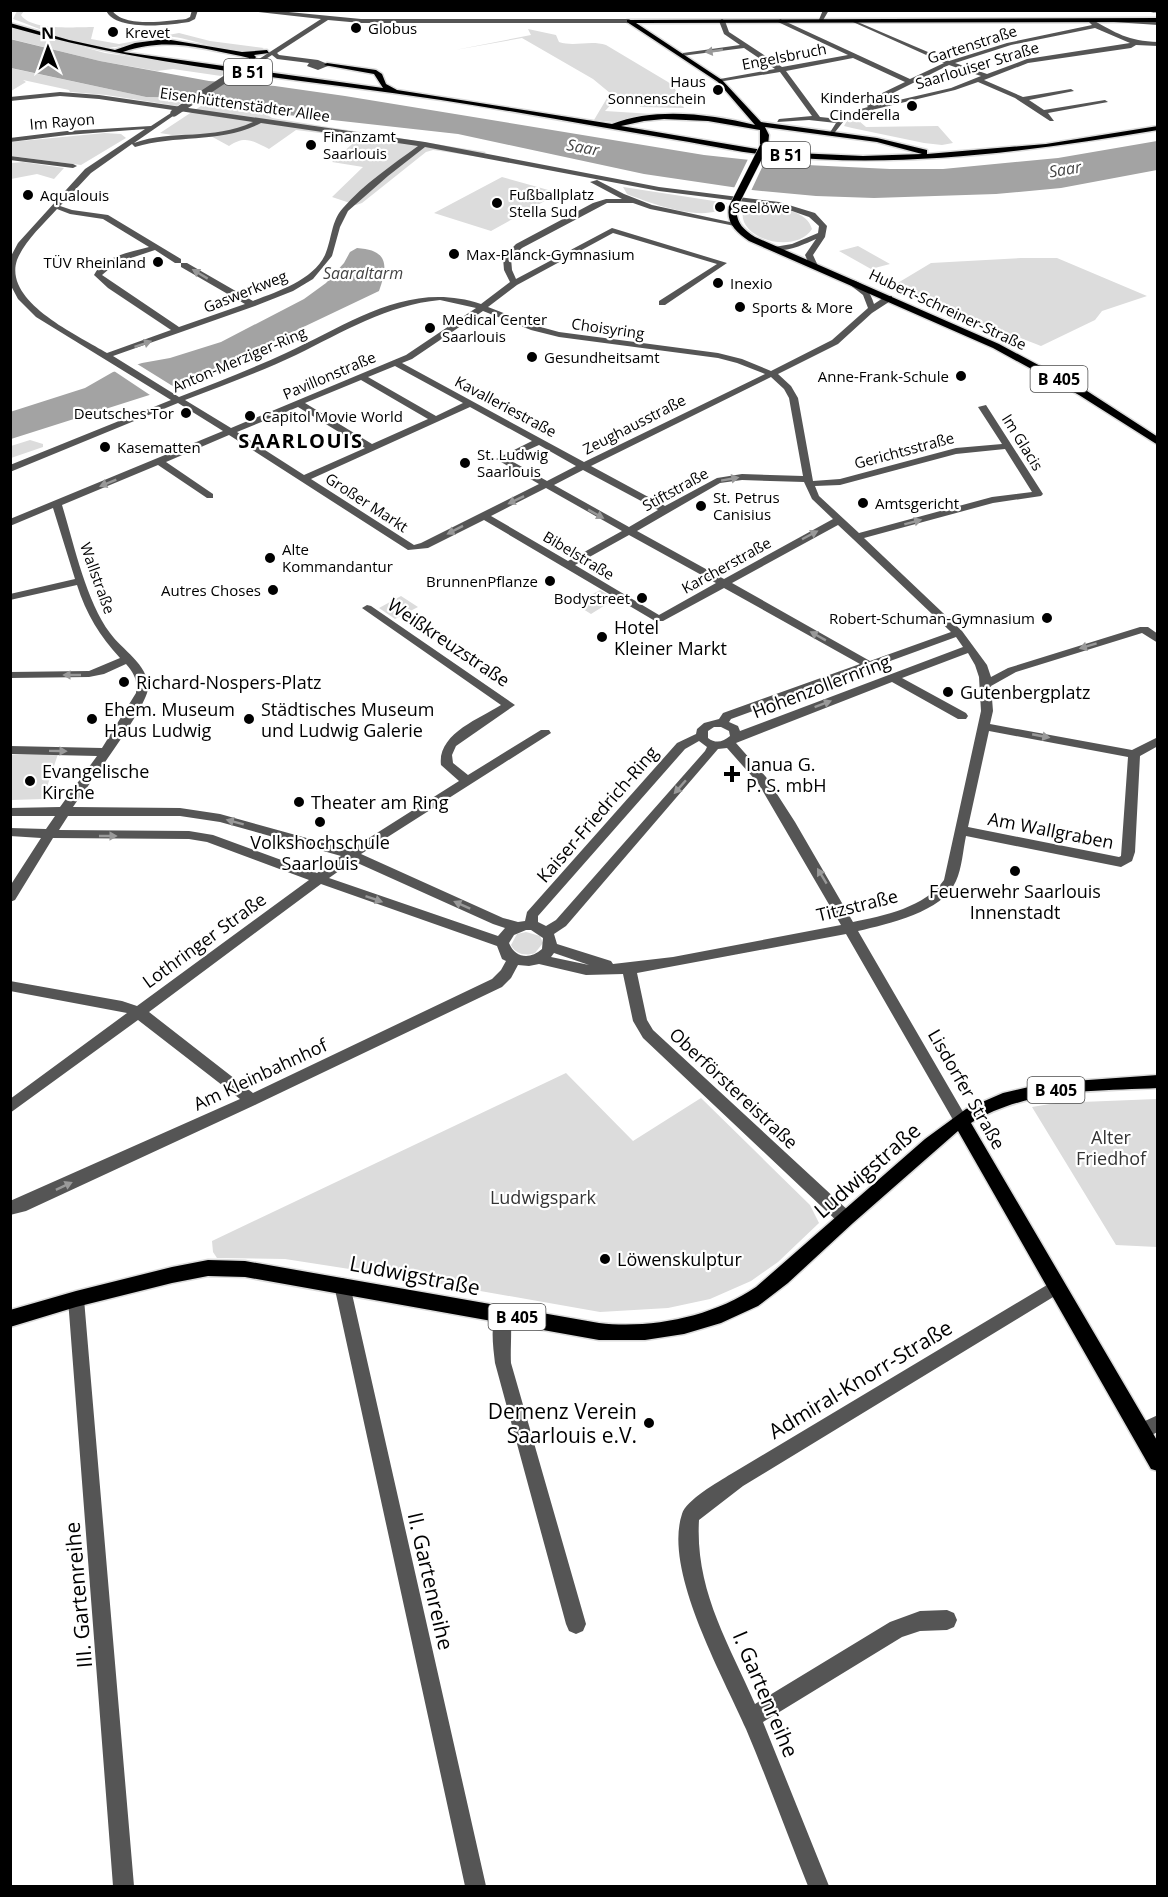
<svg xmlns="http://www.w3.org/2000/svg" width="1168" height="1897" font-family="'Open Sans',sans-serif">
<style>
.green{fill:#dcdcdc}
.water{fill:#a3a3a3}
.pier{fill:#fff}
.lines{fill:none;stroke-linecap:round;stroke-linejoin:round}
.major-casing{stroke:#dbdbdb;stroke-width:3}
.minor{fill:#555;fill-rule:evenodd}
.major{fill:#000;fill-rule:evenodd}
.rail-casing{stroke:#000;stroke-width:2}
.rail{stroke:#fff;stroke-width:1.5;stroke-dasharray:5;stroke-linecap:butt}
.major-bridge-casing{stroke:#dbdbdb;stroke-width:9;stroke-linecap:butt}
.minor-bridge{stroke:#555;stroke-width:7}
.major-bridge{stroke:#000;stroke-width:8}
.oneway{fill:#999}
.poi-dot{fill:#000;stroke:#fff;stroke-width:2}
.labels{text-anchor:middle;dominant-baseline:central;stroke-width:4.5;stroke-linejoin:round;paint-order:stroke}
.far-poi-label{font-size:15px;fill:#000;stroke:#fff;text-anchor:start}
.far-street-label{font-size:15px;fill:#000;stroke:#fff}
.shield{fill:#fff;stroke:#4c4c4c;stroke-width:1.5}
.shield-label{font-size:16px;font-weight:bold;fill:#000}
.far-water-label{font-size:16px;font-style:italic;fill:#444;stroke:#fff}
.poi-label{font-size:18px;fill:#000;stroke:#fff;text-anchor:start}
.street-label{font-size:18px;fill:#000;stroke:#fff}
.park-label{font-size:18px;fill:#333;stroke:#fff}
.far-district-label{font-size:20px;font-weight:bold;letter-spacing:1.5px;fill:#000;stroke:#fff}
.near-street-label{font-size:21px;fill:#000;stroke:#fff}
.near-poi-label{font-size:21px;fill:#000;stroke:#fff;text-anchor:end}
</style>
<rect width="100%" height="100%" fill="#fff"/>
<path class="green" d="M17,11H24L21,15C31,31 76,27 94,27L91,39L119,44L179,33L210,41L264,48C243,60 198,40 174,37C148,35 126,50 101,47C71,42 41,29 13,19Z
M11,27L105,53L229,71L221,76L173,69L157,71L100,61L11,39Z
M528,29L556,35L559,42C574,47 590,40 606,45L668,82L674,87L684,108L640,107L637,96L618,97L605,111L653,114L613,122L594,120L610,93L593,79L522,38L455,50L531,35Z
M10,68L146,97L187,99L177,106L106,95L70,92L69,90L23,80L26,82L11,91Z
M207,102L263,112L272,118L486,152L480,157L433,150L426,152L362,203L356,205L332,197L363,167L332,162L359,138L296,130L269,149C253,141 245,135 229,146L207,134L172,135L160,133Z
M848,119L859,121L866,127L938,126L953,143L942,145L924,143L852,128L844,126Z
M105,133L121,134L126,138L81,165L11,156L10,142Z
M23,162L64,168L54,179L37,174L11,179V163Z
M502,177L559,193L491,231L434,213Z
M623,187L727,203C712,227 647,202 627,194Z
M745,204C764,206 806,206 812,229C794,257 729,237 745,204Z
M858,246L890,264L871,269L839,251Z
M1021,258H1057L1147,296L1102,311L1095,320L1041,346L891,287L931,263Z
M30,440L43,444V447L11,458V446Z
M600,590L615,599L591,614L575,604Z
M401,596L418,607L395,619L379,608Z
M58,754L43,799L11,800L10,755Z
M526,932L540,936L543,943L535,953C526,956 516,955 511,945L517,934Z
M566,1073L633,1141L701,1098L810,1205L819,1223L778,1262L751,1281L710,1299L668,1308L600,1312L401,1277L285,1259L217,1258L213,1252L212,1241Z
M1157,1099V1247L1116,1245L1032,1107L1056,1103Z"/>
<path class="water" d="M10,39L100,61L209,81L275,86L345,96L704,155L786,164L890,169H943L1058,158L1157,141V170L1061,188L996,194L874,198L816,196L752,190L644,174L458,134L235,109L180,98L146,97L11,68Z
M357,248C389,250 388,266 379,291L184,384L11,439L10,412L85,388L113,372L142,363L170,358L221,342L304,299L326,283L344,263L350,252Z"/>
<path class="pier" d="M749,157L766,159L750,193L733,190Z
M134,362L171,385L180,389L153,397L111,369Z"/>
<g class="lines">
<g class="major-casing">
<path id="major" d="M1158,18V22L636,23L722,80L761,122L877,138L927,150V154L1046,144L1158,126V130C1031,151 903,169 775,156C742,153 709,145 677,140C598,127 520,112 441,100C297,78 151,68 10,27V23L69,40L115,50L135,43L165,39L242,52L267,50L269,53L254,55L256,57L252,63L249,61V58L241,56C198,48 167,37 123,52L383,88L374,74L324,65L327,63L376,70L382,74L386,84L397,90L612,124C656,107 710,114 755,125L718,82L627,22V20ZM664,119L708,121L760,130V146L764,148L768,146L769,135L765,127L877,142L922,154L863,156L774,152L621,126L644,121Z
M733,205L737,207C735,222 743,229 755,237L999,344L1087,391L1158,437V445L1079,395L993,348L749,241C736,232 726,223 729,207Z
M1158,1075V1088C1095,1091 1026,1089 971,1123L1158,1442V1471L1151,1469L958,1131L853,1223L788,1283L758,1306L721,1323L684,1334L645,1340H599L245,1277L208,1276L172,1283L76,1307L10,1327V1310L76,1291L172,1267L208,1260L245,1261L599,1323C651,1329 712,1317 756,1287L925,1139L966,1109L1003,1093L1046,1083Z"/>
</g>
<path class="minor" d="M106,10H112C122,28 168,21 186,19L190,17L192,10H198L195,19L189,22C171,25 114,32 106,10Z
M241,10H268L361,19H629L632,21L629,23H361L328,20L277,53L279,55L318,60L330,65L318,70L307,66L309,63L277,59L272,55L258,64L253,63L321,19Z
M823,10H829L822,22H818Z
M722,19L725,21L729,32L782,67L848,55L778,22L780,19L910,79L944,63L853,22V20L949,61L1007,43L1092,25L1088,21L1091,19C1116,33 1128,41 1158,42V46L1136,45L1131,48L1028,63L984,80L1023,97L1071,89L1074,91L1029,100L1044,110L1105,100L1108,102L1048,113L1054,121H1050L1015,98L978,82L955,90L851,115L843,122L832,136L829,134L836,123L809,120L777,122L779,119L812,116L780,72L718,82L720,79L775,69L744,48L681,56L683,53L740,45L724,34L719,21ZM1095,28L1130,43L1027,59L987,74L955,63L1011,45ZM853,58L905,82L876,96L867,106L868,107L847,113L839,119L820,117L786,71ZM949,65L981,76L951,88L873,106L881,99Z
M1116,19L1158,21V25L1114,22Z
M60,92L99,95L425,142L659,187L779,202L815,213L827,226L825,237L813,255L818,266L814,268L810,266L805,255L816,239C803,245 781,255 768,248L792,244L818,233L819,226L809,217L778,206L659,191L425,147L388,176L348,211L340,227L332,256L313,279L293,291L255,306L113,356L179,397C215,383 251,369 286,353C350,324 408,280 481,304L510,282L504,270L503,258L516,244L593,203L606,199H622L590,182L597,180L624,194L652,205L739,224L735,226L650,209L633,203H607L522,248L511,258L512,270L516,279L612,228L727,263L665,305H659V301L717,264L613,233L517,285L488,307L537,326L559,332L718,353L742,359L771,371L832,340L868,308L863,295L849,284V280C862,280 871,293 874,304L886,296H892V300L872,313L838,344L778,374L791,386L798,398L813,481L840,479L956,448L1002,444L978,407L986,405L1043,494L1041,496L993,503L864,538L962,631L987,665L991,677L1008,668L1140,627H1148L1158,634V643L1142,633L1016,672L991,686L993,711L990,724L1132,750L1158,737V746L1140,756L1135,852L1132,861L1121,867L966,836C963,850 962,868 956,881C943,912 888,924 858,931L966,1117L968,1121L966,1125L961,1127L956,1125L846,934L637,973L647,1020L653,1030L851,1213L853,1218L851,1223L845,1225L839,1223L643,1038L633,1021L623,974L586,975L539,964L529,966L518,965L511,978L502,987L257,1104L26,1211L10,1215V1201L240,1099L138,1020L10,1113V1099L127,1013L10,991V981L122,1001L137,1006L309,880L207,842L189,839L53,838L15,900L10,902V886L41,838L10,836V828L46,829L55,816H10V808L60,807L97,756L10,754V746L102,748L136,693C138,681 134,673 126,664L104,674L89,677L10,678V672L89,671L120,658C100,636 86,614 77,585L10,600V594L75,579L53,508L10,526V519L223,431L178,403L10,472V465L171,400L36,317L18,299L10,284V258L18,243L85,169L145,129L67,135L10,142V138L67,131L151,126L174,111L176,114L134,143C173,129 212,141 253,122L99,99L60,96L10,101V97ZM261,123L418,146C392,165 364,184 343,208C331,221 332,239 325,255C312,281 278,291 253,301L187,263H181V267L245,304L179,327L102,275L116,263L155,250L175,263H181V259L108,215L72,210L60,206L91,173L132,144L135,147C177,134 221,144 261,123ZM57,209L70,214L103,219L149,247C130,252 104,256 94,275L108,288L171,330L107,353C78,335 3,302 17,260C25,240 43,225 57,209ZM440,300L476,308L406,355L231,428L185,400C222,386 260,372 296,355C343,332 387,305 440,300ZM483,311L531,330L559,337L718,358L737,363L765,374L584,462L402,363L412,359ZM395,366L463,403L436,416L368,377ZM771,377L784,389L789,398L803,476L742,474L717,478L665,506L591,466ZM361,380L428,419L372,444L305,403ZM298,407L365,448L304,475L237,432ZM470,407L532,441L496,459L539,484L421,543L414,545L311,479ZM229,435L408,550L428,548L484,520L655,621H663L724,588L860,664L723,713L719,719L704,723L697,729L696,734L677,743L527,912L525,921L518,922L503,918L361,854L551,733L549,730H541L468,775L453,763L452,755L456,746L515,705L371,606L367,605L362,608L501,705C479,719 437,734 441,765L459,781L350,850L220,814L180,808L73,807C87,787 148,706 148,688C149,665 122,650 110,633C86,601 74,544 62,505L158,465L207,498H213V494L166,462ZM539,445L576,466L547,481L508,459ZM1005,449L1032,492L992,497L859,533L819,496L815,486L840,485L956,454ZM583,470L658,510L629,527L554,485ZM742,480L804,482L812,499L833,519L724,579L637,531L720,483ZM546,488L622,531L568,561L491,516ZM838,525L853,539L951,632L870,661L732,583ZM629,535L716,583L659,615L575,565ZM956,637L963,647L740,731L738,726L729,722L731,719ZM968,653L975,665L979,677L981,711L944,880C926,907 883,916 853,922L795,822L766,777L736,743L892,682L958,719H966L968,716L966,713L902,678ZM721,727L729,731L730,736C723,742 716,744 708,738V731L714,727ZM989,731L1128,757L1121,856L1119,857L968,827ZM699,741L707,747L705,751L556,920L546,926L538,922V916L685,749ZM727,748L758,783L841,925L673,957L613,964L611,961L557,944L554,934L566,926L718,749ZM68,816H180L220,822L341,856L317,873L213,835L189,831L59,830ZM353,861L493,924L505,928L498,936L329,878ZM321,884L497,946L502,959L506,961L501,970L492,979L253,1093L149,1012ZM526,930H531L543,938L542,949C530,960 515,958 509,943L514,935ZM554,953L589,965L551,957Z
M10,156L73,164L77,166L73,168L10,160Z
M342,1278L348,1280L350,1285L486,1886H465L334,1285L336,1280Z
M1057,1279L1063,1281L1065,1286L1063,1291L743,1486L699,1520C695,1590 728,1642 755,1704L890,1622L920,1611L947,1610L954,1613L957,1620L954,1627L947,1630L920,1631L902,1637L763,1722L829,1886H808C787,1834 768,1781 746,1729C723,1676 663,1571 682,1514C686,1500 718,1482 731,1474Z
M76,1292L82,1294L84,1299L134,1886H113L68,1299L70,1294Z
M503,1307L509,1310C513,1319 510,1350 511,1363L586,1624L583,1631L576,1634L569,1631L566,1624L495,1363C493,1346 490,1325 497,1310Z
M1158,1415V1432L1140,1440L1134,1438L1131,1432L1134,1426Z"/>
<use href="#major" class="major"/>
<g class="rail-casing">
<path id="rail" d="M1144,10L1158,12"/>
</g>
<use href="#rail" class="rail"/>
<g class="major-bridge-casing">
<path id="major-bridge" d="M733,207L764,146"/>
</g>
<path class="minor-bridge" d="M174,113L251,62"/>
<use href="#major-bridge" class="major-bridge"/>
</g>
<defs><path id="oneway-solid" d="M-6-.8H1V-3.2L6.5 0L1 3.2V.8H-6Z" transform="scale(1.5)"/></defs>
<g class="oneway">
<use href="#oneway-solid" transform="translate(714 51) rotate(172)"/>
<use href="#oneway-solid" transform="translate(200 274) rotate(-149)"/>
<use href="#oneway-solid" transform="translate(143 344) rotate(-19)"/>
<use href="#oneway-solid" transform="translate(730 479) rotate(-10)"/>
<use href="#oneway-solid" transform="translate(108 483) rotate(158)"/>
<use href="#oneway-solid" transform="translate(516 500) rotate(154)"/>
<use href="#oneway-solid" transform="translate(596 514) rotate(29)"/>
<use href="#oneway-solid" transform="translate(913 522) rotate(-15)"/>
<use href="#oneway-solid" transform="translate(455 530) rotate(153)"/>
<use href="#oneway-solid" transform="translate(810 535) rotate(-28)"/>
<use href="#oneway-solid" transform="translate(818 636) rotate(-151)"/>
<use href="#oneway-solid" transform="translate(1088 646) rotate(163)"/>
<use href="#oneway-solid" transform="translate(72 675) rotate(180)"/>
<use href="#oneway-solid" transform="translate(823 704) rotate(-21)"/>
<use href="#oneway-solid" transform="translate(1041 736) rotate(11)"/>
<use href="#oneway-solid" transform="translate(58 751) rotate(1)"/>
<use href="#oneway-solid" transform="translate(680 787) rotate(131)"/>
<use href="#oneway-solid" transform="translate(235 822) rotate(-165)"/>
<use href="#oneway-solid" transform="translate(108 836)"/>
<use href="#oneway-solid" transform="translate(822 876) rotate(-121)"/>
<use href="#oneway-solid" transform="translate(374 899) rotate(19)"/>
<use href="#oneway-solid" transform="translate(462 905) rotate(-156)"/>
<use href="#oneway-solid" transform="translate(64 1186) rotate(-25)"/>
</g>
<g class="poi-dot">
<circle cx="356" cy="28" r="6"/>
<circle cx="113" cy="32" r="6"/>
<circle cx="718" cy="90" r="6"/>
<circle cx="912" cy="106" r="6"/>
<circle cx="311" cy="145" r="6"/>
<circle cx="28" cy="195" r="6"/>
<circle cx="497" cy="203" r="6"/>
<circle cx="720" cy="207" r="6"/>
<circle cx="454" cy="254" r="6"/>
<circle cx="158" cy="262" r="6"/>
<circle cx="718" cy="283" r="6"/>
<circle cx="740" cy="307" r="6"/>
<circle cx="430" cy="328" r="6"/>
<circle cx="532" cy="357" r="6"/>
<circle cx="961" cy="376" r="6"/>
<circle cx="186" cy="413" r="6"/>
<circle cx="250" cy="416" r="6"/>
<circle cx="105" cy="447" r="6"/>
<circle cx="465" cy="463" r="6"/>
<circle cx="863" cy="503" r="6"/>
<circle cx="701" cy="506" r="6"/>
<circle cx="270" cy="558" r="6"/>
<circle cx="550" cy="581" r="6"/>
<circle cx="273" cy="590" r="6"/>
<circle cx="642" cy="598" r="6"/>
<circle cx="1047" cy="618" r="6"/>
<circle cx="602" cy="637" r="6"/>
<circle cx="124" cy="682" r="6"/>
<circle cx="948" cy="692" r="6"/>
<circle cx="92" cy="719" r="6"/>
<circle cx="249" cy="719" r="6"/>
<path d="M729 765h6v6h6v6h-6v6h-6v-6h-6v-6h6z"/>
<circle cx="30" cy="781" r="6"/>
<circle cx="299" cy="802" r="6"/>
<circle cx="320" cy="822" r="6"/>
<circle cx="1015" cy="871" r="6"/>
<circle cx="605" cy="1259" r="6"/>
<circle cx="649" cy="1423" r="6"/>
</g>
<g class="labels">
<g class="far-poi-label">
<text x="368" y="28">Globus</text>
<text x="125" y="32">Krevet</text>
<text x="706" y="81" text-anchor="end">Haus<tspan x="706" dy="17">Sonnenschein</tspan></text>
<text x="900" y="97" text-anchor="end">Kinderhaus<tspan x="900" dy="17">Cinderella</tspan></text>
<text x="323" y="136">Finanzamt<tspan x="323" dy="17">Saarlouis</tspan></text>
<text x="509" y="194">Fußballplatz<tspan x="509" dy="17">Stella Sud</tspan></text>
<text x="40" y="195">Aqualouis</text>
<text x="732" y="207">Seelöwe</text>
<text x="466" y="254">Max-Planck-Gymnasium</text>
<text x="146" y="262" text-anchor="end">TÜV Rheinland</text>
<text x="730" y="283">Inexio</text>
<text x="752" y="307">Sports &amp; More</text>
<text x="442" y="319">Medical Center<tspan x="442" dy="17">Saarlouis</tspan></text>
<text x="544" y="357">Gesundheitsamt</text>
<text x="949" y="376" text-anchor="end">Anne-Frank-Schule</text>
<text x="174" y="413" text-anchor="end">Deutsches Tor</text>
<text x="262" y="416">Capitol Movie World</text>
<text x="117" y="447">Kasematten</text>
<text x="477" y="454">St. Ludwig<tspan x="477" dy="17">Saarlouis</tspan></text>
<text x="713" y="497">St. Petrus<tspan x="713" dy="17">Canisius</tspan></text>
<text x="875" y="503">Amtsgericht</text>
<text x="282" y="549">Alte<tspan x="282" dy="17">Kommandantur</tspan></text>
<text x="538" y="581" text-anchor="end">BrunnenPflanze</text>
<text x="261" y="590" text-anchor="end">Autres Choses</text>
<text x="630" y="598" text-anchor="end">Bodystreet</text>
<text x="1035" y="618" text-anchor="end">Robert-Schuman-Gymnasium</text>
</g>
<g class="far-street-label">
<text transform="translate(972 44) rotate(-18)">Gartenstraße</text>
<text transform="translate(784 56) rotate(-11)">Engelsbruch</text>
<text transform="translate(977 65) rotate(-17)">Saarlouiser Straße</text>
<text transform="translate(245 104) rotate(8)">Eisenhüttenstädter Allee</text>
<text transform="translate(62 121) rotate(-5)">Im Rayon</text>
<text transform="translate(245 291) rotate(-22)">Gaswerkweg</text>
<text transform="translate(948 309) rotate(25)">Hubert-Schreiner-Straße</text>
<text transform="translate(608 328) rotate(8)">Choisyring</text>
<text transform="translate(239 359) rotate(-23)">Anton-Merziger-Ring</text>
<text transform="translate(329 375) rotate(-23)">Pavillonstraße</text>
<text transform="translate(506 406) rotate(28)">Kavalleriestraße</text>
<text transform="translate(634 424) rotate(-27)">Zeughausstraße</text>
<text transform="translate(1023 442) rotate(58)">Im Glacis</text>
<text transform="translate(904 450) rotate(-15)">Gerichtsstraße</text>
<text transform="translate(675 489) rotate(-29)">Stiftstraße</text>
<text transform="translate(367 502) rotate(33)">Großer Markt</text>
<text transform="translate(579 555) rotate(31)">Bibelstraße</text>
<text transform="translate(726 565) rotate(-29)">Karcherstraße</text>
<text transform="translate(98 578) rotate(70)">Wallstraße</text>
</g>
<g class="shield">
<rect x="224" y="59" width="48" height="26" rx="4.5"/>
<rect x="762" y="142" width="48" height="26" rx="4.5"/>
<rect x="1030.5" y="366" width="57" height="26" rx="4.5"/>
<rect x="1027.5" y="1077" width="57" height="26" rx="4.5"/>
<rect x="488.5" y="1304" width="57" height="26" rx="4.5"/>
</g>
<g class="shield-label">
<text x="248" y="72">B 51</text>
<text x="786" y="155">B 51</text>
<text x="1059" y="379">B 405</text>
<text x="1056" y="1090">B 405</text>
<text x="517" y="1317">B 405</text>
</g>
<g class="far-water-label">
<text transform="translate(583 147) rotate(10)">Saar</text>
<text transform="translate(1065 169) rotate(-9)">Saar</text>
<text x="363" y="273">Saaraltarm</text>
</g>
<g class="poi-label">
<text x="614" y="627">Hotel<tspan x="614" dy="21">Kleiner Markt</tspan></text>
<text x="136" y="682">Richard-Nospers-Platz</text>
<text x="960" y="692">Gutenbergplatz</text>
<text x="104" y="709">Ehem. Museum<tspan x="104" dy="21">Haus Ludwig</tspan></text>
<text x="261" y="709">Städtisches Museum<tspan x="261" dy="21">und Ludwig Galerie</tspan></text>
<text x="746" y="764">Ianua G.<tspan x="746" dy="21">P. S. mbH</tspan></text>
<text x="42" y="771">Evangelische<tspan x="42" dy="21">Kirche</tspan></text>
<text x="311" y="802">Theater am Ring</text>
<text x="320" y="842" text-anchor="middle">Volkshochschule<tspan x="320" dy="21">Saarlouis</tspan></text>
<text x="1015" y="891" text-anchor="middle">Feuerwehr Saarlouis<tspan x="1015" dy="21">Innenstadt</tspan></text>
<text x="617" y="1259">Löwenskulptur</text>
</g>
<g class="street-label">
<text transform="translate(449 642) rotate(34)">Weißkreuzstraße</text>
<text transform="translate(821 686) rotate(-21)">Hohenzollernring</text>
<text transform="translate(597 814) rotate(-49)">Kaiser-Friedrich-Ring</text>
<text transform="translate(1051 830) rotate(11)">Am Wallgraben</text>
<text transform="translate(857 905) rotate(-14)">Titzstraße</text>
<text transform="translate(204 940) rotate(-36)">Lothringer Straße</text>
<text transform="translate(260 1074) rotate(-25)">Am Kleinbahnhof</text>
<text transform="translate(734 1088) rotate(43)">Oberförstereistraße</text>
<text transform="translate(967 1089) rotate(60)">Lisdorfer Straße</text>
</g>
<g class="park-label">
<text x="1111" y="1137">Alter<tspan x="1111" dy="21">Friedhof</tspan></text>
<text x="543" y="1197">Ludwigspark</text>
</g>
<g class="far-district-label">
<text x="301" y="440">SAARLOUIS</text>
</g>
<g class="near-street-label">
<text transform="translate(867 1170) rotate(-41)">Ludwigstraße</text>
<text transform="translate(415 1275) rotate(11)">Ludwigstraße</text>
<text transform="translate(860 1379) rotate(-31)">Admiral-Knorr-Straße</text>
<text transform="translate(431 1581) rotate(77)">II. Gartenreihe</text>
<text transform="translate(78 1595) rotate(-95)">III. Gartenreihe</text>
<text transform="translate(766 1694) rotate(67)">I. Gartenreihe</text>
</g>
<g class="near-poi-label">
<text x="637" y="1411">Demenz Verein<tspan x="637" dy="24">Saarlouis e.V.</tspan></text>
</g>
</g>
<rect width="1168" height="1897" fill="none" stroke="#000000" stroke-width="24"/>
<g transform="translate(48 48) rotate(359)" stroke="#ffffff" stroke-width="4.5" paint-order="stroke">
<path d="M0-4.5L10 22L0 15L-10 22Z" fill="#000000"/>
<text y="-9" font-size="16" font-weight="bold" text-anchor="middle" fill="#000000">N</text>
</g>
</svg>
